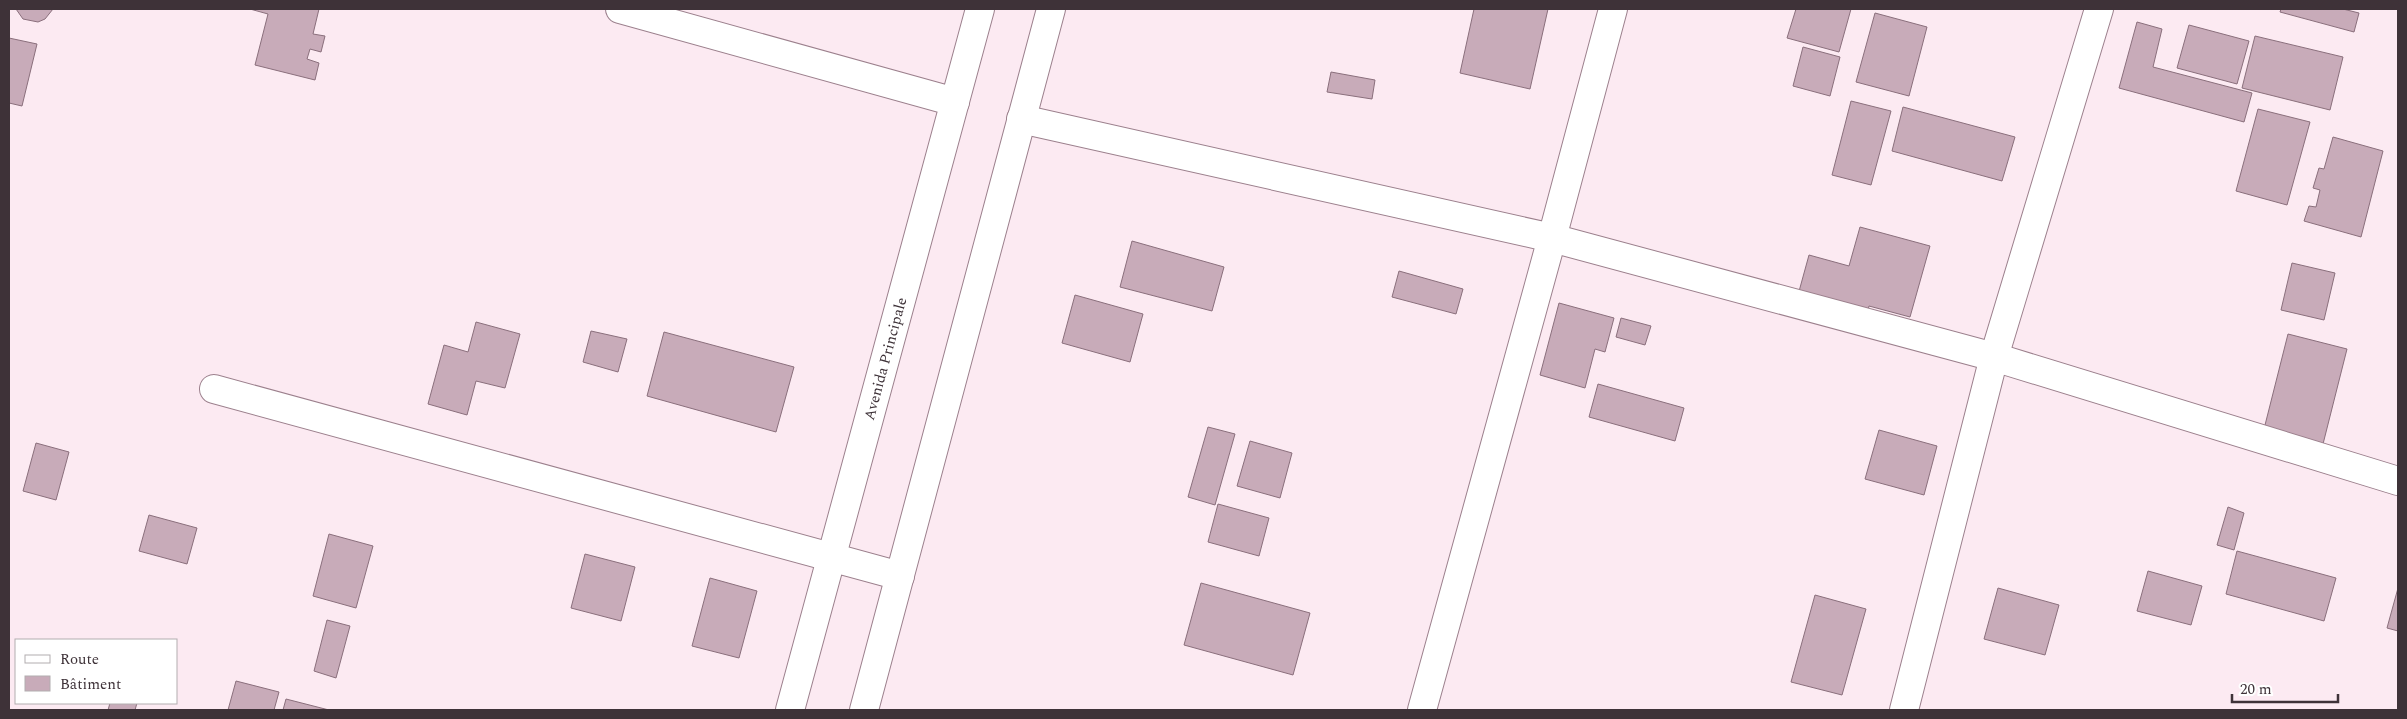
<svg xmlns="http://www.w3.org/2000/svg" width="2407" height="719" font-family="Spectral,serif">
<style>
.building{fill:#c8abb9;stroke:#8a6f7c}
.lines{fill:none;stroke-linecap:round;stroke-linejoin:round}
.street-casing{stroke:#9c808d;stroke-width:30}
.street{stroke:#fff;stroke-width:28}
.labels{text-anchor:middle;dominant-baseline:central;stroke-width:4;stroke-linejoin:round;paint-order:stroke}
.street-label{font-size:15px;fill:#3e3238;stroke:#fff}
</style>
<rect width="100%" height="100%" fill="#fceaf2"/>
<path class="building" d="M16,9H53L45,19L38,22L23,19Z
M250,9H319L313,34L325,36L321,52L310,49L307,59L319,63L315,80L255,65L268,14Z
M1474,9H1548L1530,89L1460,73Z
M1796,9H1851L1839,52L1787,38Z
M2281,9H2343L2359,13L2354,32L2280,12Z
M1875,13L1927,27L1909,96L1856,82Z
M2137,22L2162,29L2153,67L2252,93L2244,122L2119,88Z
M2189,25L2249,41L2237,84L2177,68Z
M2255,36L2343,57L2330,110L2242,88Z
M9,38L37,44L22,106L9,103Z
M1803,47L1840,57L1830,96L1793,86Z
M1331,72L1375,80L1372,99L1327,92Z
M1851,101L1891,111L1871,185L1832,175Z
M1903,107L2015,137L2002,181L1892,151Z
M2258,109L2310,122L2287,205L2236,191Z
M2333,137L2383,151L2361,237L2304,221L2309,206L2316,207L2320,190L2313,188L2319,168L2324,169Z
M1860,227L1930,246L1910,317L1869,306L1867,314L1798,295L1809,255L1849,266Z
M1132,241L1224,267L1212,311L1120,287Z
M2292,263L2335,273L2324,320L2281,310Z
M1399,271L1463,289L1456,314L1392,297Z
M1075,295L1143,314L1130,362L1062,343Z
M1559,303L1614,318L1605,352L1595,349L1585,388L1540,375Z
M1621,318L1651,326L1645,345L1616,337Z
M476,322L520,334L505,388L476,381L467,415L428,404L444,345L468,352Z
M591,331L627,339L618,372L583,362Z
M664,332L794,367L776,432L647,396Z
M2288,334L2347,349L2322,448L2263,433Z
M1598,384L1684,408L1675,441L1589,417Z
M1208,427L1235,434L1215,505L1188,497Z
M1879,430L1937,446L1924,495L1865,479Z
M1250,441L1292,453L1280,498L1237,486Z
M36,443L69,452L56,500L23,491Z
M1218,504L1269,518L1259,556L1208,542Z
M2228,507L2244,513L2234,550L2217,545Z
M149,515L197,528L187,564L139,551Z
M329,534L373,546L356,608L313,596Z
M2237,551L2336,578L2324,621L2226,594Z
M585,554L635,567L621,621L571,608Z
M2148,571L2202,586L2191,625L2137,611Z
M710,578L757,591L739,658L692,646Z
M1201,583L1310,613L1293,675L1184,645Z
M1998,588L2059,605L2045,655L1984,639Z
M2398,588V631L2387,628Z
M1815,595L1866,609L1842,695L1791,682Z
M327,620L350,626L336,678L314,671Z
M236,681L279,692L274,710H228Z
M286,699L329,710H283Z
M110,703H137L135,710H108Z"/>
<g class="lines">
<g class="street-casing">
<g id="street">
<path d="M620,9L955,102"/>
<path d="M1021,119L1552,238L1994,357L2398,481"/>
<path d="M214,389L900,576"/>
<path id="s1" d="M790,710L980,9"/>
<path d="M864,710L1051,9"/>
<path d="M1422,710L1552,238L1613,9"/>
<path d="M1904,710L1994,357L2099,9"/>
</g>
</g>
<use href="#street" class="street"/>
</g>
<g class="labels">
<g class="street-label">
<text stroke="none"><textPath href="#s1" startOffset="364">Avenida Principale</textPath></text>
</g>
</g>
<rect width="2407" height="719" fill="none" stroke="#3e3238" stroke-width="20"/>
<rect x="15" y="639" width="162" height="65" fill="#ffffff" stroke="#b2adaf"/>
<rect x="25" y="655" width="25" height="8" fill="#ffffff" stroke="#b2adaf"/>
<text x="60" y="664" font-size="15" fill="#3e3238">Route</text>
<rect x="25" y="676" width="25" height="15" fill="#c8abb9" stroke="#b2adaf"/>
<text x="60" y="689" font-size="15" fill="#3e3238">Bâtiment</text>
<path d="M2232 694v8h106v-8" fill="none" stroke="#3e3238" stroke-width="2.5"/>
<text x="2240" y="694" font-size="15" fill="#3e3238" stroke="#ffffff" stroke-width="4" paint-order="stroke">20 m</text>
</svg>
